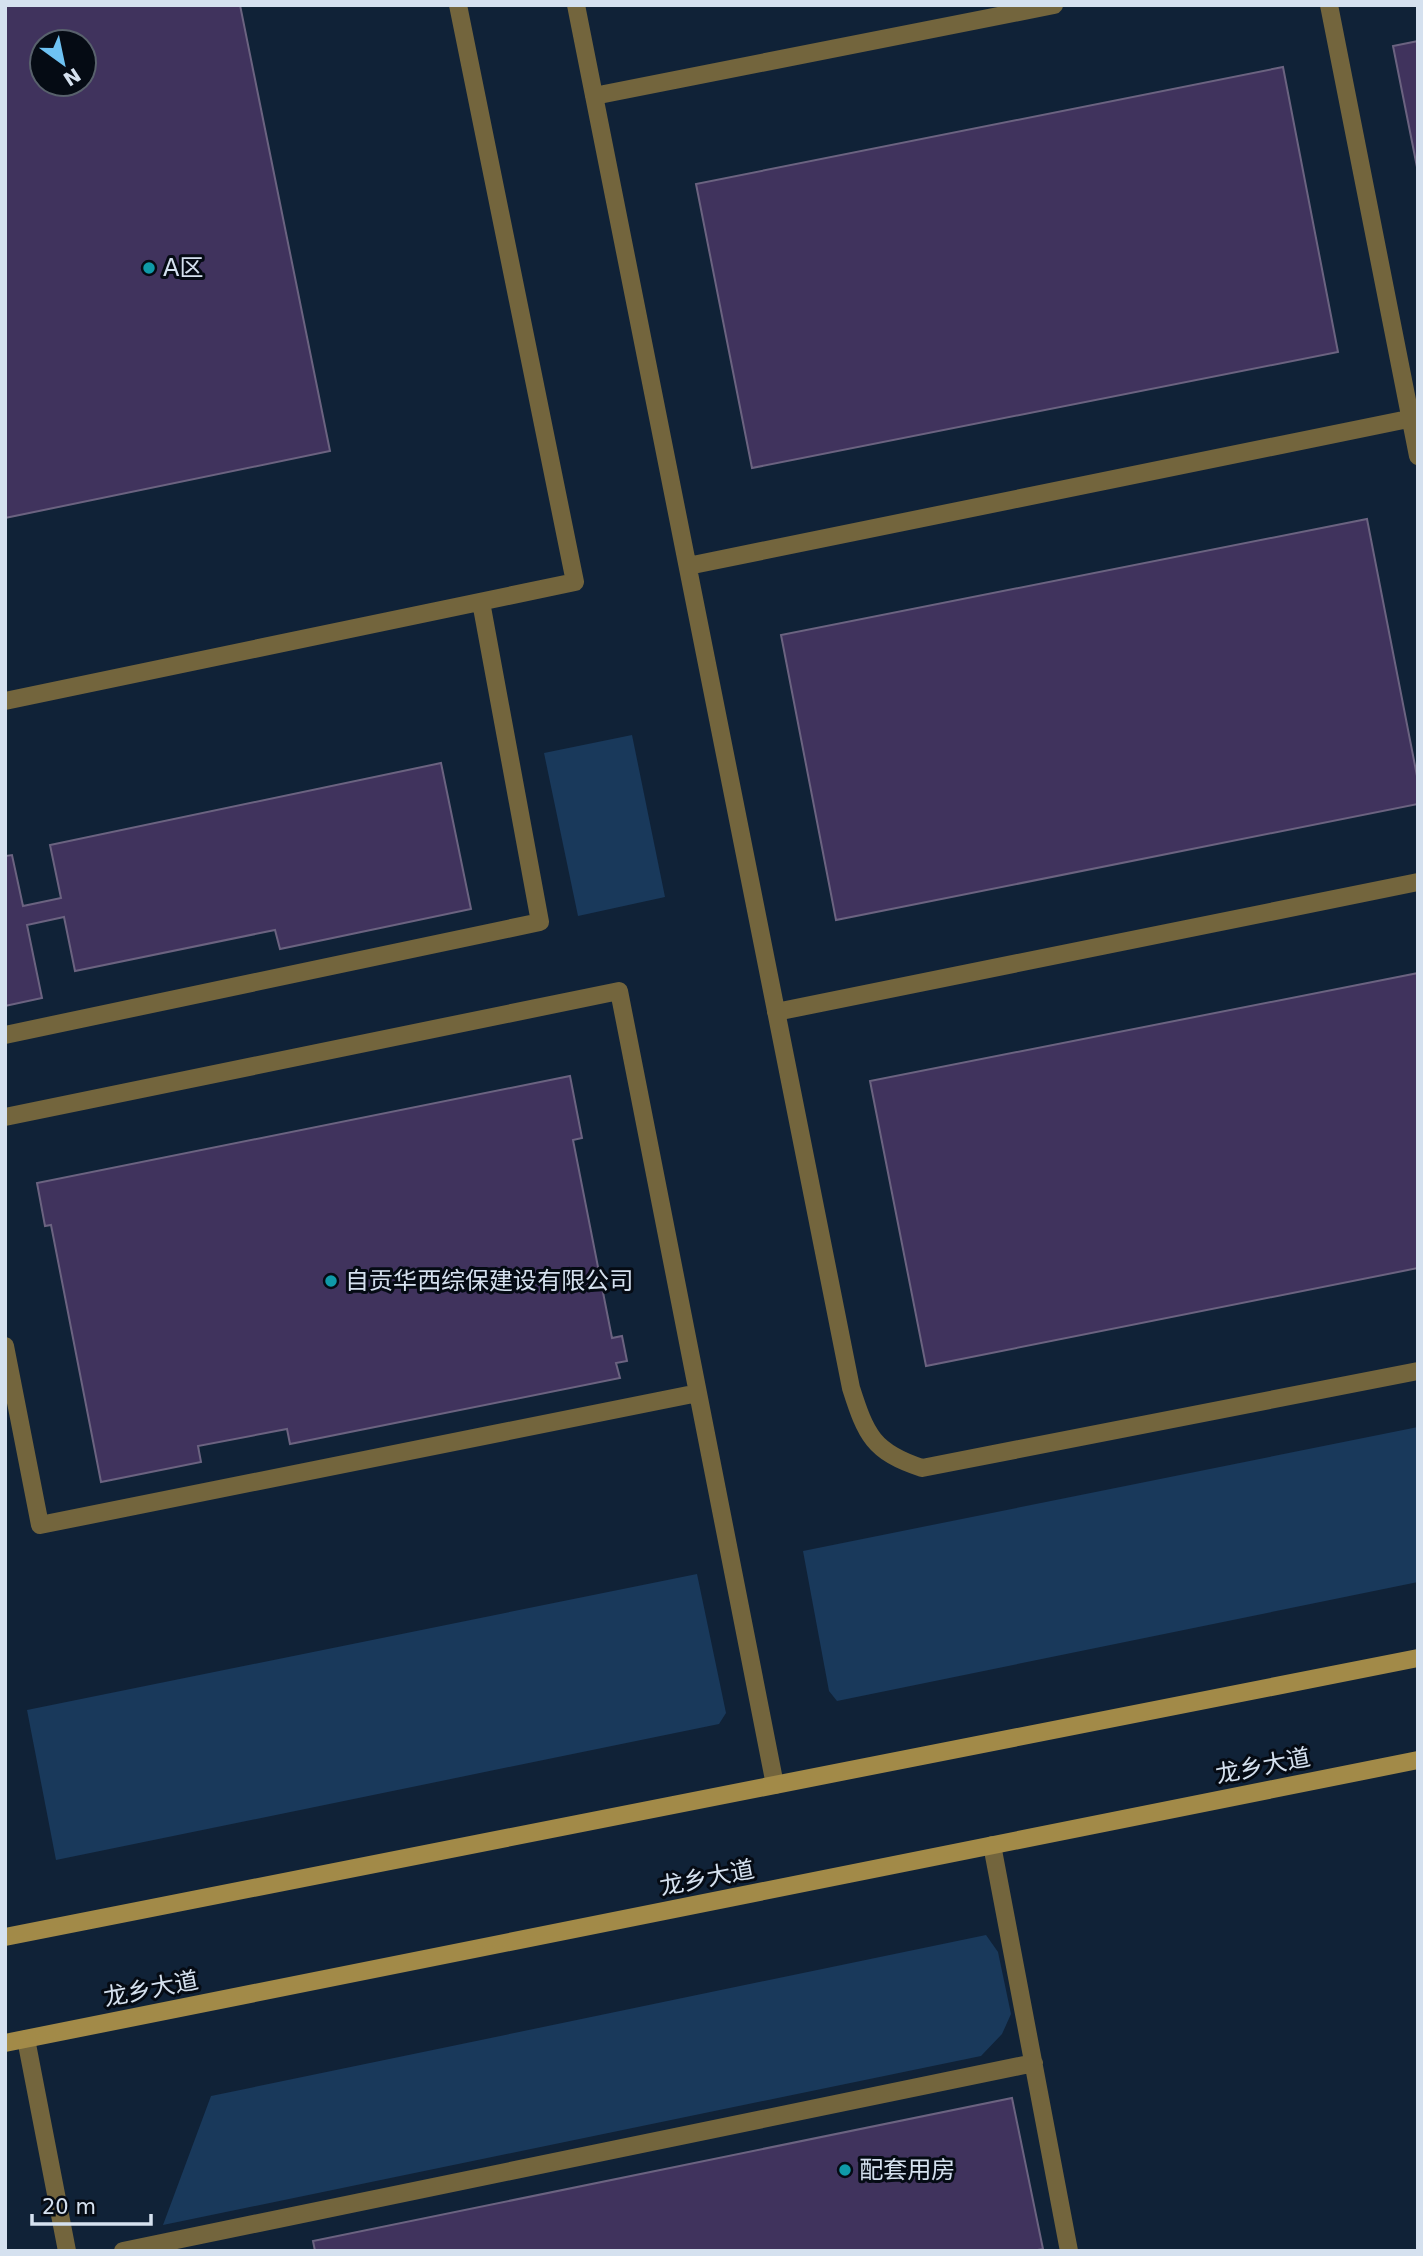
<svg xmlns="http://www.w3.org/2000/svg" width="1423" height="2256" font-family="'DejaVu Sans','Noto Sans SC',sans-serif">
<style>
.green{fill:#19395b}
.building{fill:#40335d;stroke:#6b6380;stroke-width:2;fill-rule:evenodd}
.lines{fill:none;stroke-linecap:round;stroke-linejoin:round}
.lane{stroke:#73653d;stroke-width:18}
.secondary{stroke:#a28a48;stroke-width:18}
.culture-dot{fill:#0f9aa8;stroke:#050b14;stroke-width:2.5}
.labels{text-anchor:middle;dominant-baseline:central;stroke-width:6;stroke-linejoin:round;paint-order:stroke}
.poi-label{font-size:24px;fill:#d5e1ef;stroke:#050b14;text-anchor:start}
.street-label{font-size:24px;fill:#d5e1ef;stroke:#050b14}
</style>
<rect width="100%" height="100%" fill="#102237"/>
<path class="green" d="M632,735L665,897L578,916L544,753Z
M1418,1427V1582L837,1701L829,1691L803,1551Z
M697,1574L726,1713L719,1724L56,1860L27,1710Z
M986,1935L998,1952L1011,2014L1002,2034L981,2056L163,2225L211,2096Z"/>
<path class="building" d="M5,5H240L330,451L5,518ZM42,42H84V84H42Z
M1418,41V172L1393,46Z
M1283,67L1338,352L752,468L696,184Z
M1367,519L1418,781V804L836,920L781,635Z
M441,763L471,909L280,949L275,930L75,971L64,917L27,925L42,998L5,1006V856L12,855L23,906L61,898L50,845Z
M1418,973V1268L926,1366L870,1081Z
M570,1076L582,1138L573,1140L612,1338L622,1336L627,1361L616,1363L620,1378L290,1444L287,1429L198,1446L201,1462L101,1482L51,1225L45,1226L37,1183Z
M1012,2098L1043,2249L1032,2251H315L313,2241Z"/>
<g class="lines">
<path class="lane" d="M576,5L851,1388C866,1435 873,1452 922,1468L1418,1371
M1329,5L1418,456
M594,96L1054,5
M688,566L1418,417
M5,701L575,582L458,5
M776,1012L1418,882
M5,1035L540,922L481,602
M5,1117L619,991L775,1785
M5,1346L40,1525L698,1393
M992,1845L1069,2251
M26,2039L67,2251
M123,2251L1034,2063"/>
<path class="secondary" d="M5,1937L1418,1658
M5,2043L1418,1760"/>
</g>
<g class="culture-dot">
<circle cx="149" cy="268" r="7"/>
<circle cx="331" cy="1281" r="7"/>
<circle cx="845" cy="2170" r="7"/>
</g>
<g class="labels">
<g class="poi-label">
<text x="163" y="268">A区</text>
<text x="345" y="1281">自贡华西综保建设有限公司</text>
<text x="859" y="2170">配套用房</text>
</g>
<g class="street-label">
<text transform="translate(1263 1766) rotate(-11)">龙乡大道</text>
<text transform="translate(707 1878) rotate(-11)">龙乡大道</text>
<text transform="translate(151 1989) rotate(-11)">龙乡大道</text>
</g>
</g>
<rect width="1423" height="2256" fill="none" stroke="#d5e1ef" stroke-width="14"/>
<g transform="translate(63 63) rotate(147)"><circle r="33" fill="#050b14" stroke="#58616c" stroke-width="2"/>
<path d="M0-5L12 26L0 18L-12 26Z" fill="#6ec2f3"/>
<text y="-10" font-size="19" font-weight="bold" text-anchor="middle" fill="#d5e1ef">N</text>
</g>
<path d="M32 2214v10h119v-10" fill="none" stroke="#d5e1ef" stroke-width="3.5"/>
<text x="42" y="2214" font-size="21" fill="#d5e1ef" stroke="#050b14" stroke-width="5" paint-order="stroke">20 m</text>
</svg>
